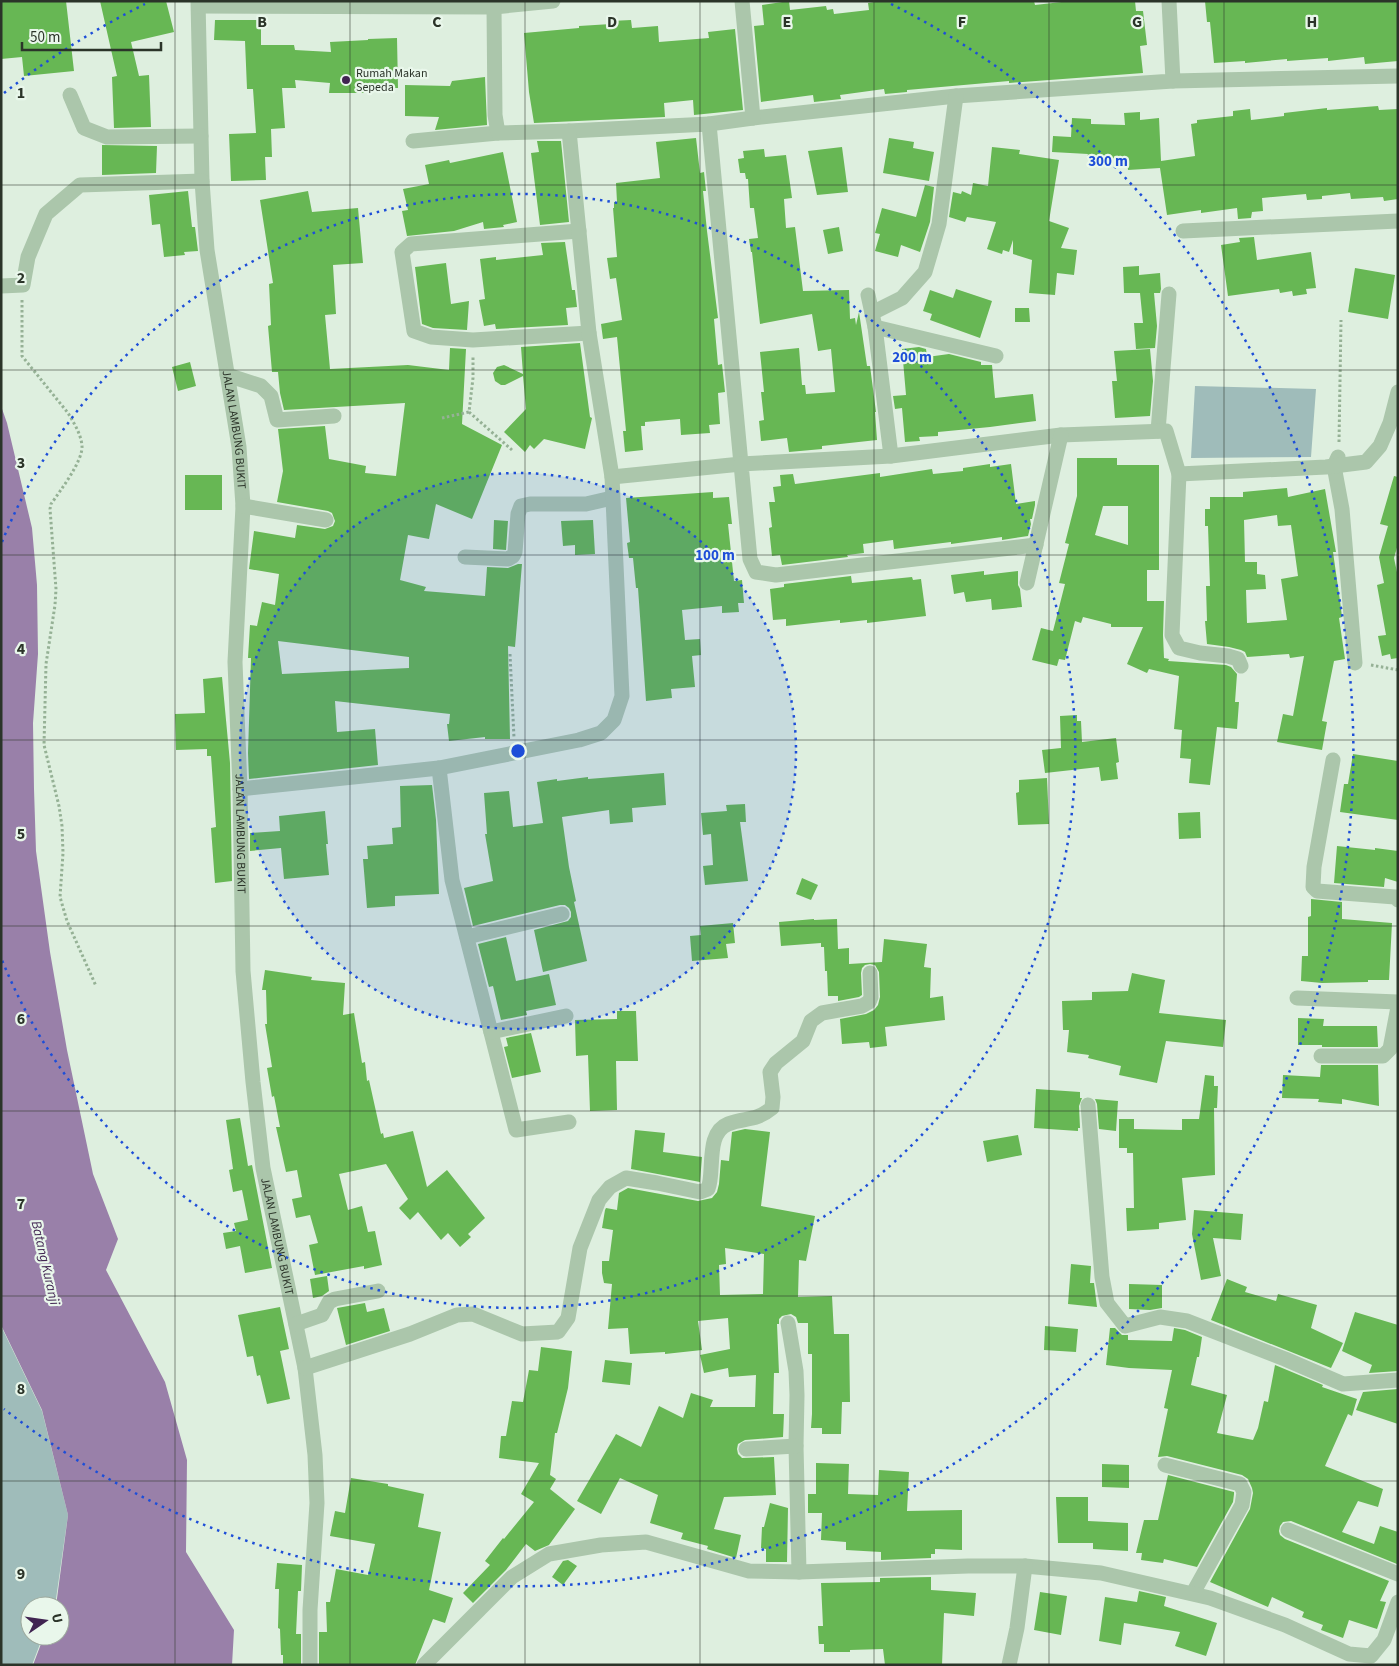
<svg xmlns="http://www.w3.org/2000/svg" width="1399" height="1666" font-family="'Source Sans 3',sans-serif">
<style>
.green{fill:#9fbcba}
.water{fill:#9980a9}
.building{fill:#67b754;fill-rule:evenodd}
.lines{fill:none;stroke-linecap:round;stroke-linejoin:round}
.path{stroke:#95b195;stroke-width:3;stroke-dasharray:2.5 2.5;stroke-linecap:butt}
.minor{stroke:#abc6ab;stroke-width:15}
.grid{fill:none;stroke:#2b3429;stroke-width:1;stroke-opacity:0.55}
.ring{fill:none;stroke:#1d4ed8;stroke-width:2.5;stroke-dasharray:2.5 5}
.poi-dot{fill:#402451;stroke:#e9f7eb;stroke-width:2}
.labels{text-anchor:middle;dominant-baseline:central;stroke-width:4.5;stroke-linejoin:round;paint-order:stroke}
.poi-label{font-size:12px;fill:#2b3429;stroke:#e9f7eb;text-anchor:start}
.street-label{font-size:12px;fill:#2b3429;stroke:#e9f7eb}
.water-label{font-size:14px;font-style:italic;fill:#402451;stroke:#e9f7eb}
.grid-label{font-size:16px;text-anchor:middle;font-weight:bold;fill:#2b3429;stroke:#e9f7eb;stroke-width:4.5;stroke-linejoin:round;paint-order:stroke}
.centre{fill:#1d4ed8;stroke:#e9f7eb;stroke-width:2.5}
.ring-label{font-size:15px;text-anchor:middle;font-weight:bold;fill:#1d4ed8;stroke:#e9f7eb;stroke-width:4.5;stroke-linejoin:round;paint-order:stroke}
</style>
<rect width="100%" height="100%" fill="#deefdf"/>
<path class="green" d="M1195,386L1316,389L1311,457L1191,458Z
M1,1326L42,1411L68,1515L55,1606H30V1636H43L32,1665H1Z"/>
<path class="water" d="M1,406L7,423L32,528L37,585L38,654L33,723L34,789L36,851L50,952L67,1050L93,1174L118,1239L106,1270L165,1382L187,1460L186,1552L234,1630L232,1665H33L44,1636H60V1606H56L68,1515L42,1410L1,1325Z"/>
<path class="building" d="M1,1H66L74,71L24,76L22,57L1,59Z
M100,1H166L174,32L131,42L139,76L149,75L151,127L114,128L112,77L117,76Z
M789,1L790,10L826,6L827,10L833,9L834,14L869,10L868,3L880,1H1034L1035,5L1070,1H1135L1136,11H1143L1147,45L1140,46L1143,73L1009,83V81L907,90V92L885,94L884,89L840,95L841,99L814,102L813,95L761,102L754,26L764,25L762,5Z
M1205,1H1398V61L1365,64L1364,57L1328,61V58L1287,61V59L1245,63V61L1214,63L1210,22H1207Z
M215,20H261V45H294L295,50L331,52L330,42L368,40V39L397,38L398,88H364V93H329L330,83L295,80L296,88H282L285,128L271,129L272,157H265L266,180L231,181L229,134L256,133L253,89H247L245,41L214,40Z
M631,20L632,28L658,26L659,42L709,38L708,32L735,29L743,110L694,115L693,100L664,103L665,117L534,123L529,92L524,33L579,28V26L611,24V21Z
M485,77L487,125L435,130L439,117L405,116V85L450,86L452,81Z
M1378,106L1379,110L1398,109V199L1384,201L1383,197L1351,199L1350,193L1322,196V199L1307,200L1306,194L1262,198L1263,211L1252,212L1251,218L1238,219L1237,208L1201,213V210L1167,215L1160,168L1128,170L1127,159L1087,157L1088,154L1052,152L1053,136L1071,137L1072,118L1091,119V124L1125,125L1124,113L1140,112V120L1159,118L1161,161L1195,156L1191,124L1197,123V120L1233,116V111L1250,109L1251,120L1284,116V113L1327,108V110Z
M696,138L700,173L704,172L706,191H703L707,231L718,318L714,319L718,365L722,364L725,392L718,393L720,424L709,425L710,433L681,435L680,419L645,422V426H641L643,450L625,452L623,431H626L617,337L603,339L601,324L622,320L616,278L610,279L607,258L617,257L613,208H614V202H617L616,183L660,178L656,142Z
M889,138L914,142L913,148L934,152L929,181L883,173Z
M537,141H561L569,222L540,225L531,153L539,152Z
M102,145L157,146L156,173L102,175Z
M842,147L848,192L817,195L808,151Z
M992,147L1020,150L1019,154L1059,160L1049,221L1069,228L1061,248L1077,250L1074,275L1057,273L1055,295L1029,293L1032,260L1013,254V240L1009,252L1003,250L1002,254L987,249L996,222L967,217L965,222L949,217L953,192L961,194L962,191L971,195L973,183L988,186Z
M764,149L765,157L786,155L792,198L784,199L786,228L795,227L803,291L849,290L850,319L855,318L856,325L859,312L867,366H870L876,412H875L877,440L822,446V449L789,452L787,438L761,441L759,421L764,420L761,392H764L760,352L799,348L802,385H805L806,394L835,392L831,349L818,351L812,314L760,324L752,252H751L749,239L758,238L754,208H750L748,179H746L745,173H740L738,159L744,158L743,151Z
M503,152L517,222L503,225L504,227L484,229L483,222L454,231L407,236L402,211L408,210L403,189L429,184L425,165L449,160L450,163Z
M925,185L934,187L930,222L920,252L901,245L898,257L875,251L880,234L875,233L882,208L916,217Z
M188,191L192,227H195L198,251L184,252L185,255L164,257L160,224L152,225L149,195Z
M308,191L312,212L358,208L363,263L333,265L336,314L325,315L330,369L408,365L449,370L450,348L466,349L462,424L502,445L472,519L436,504L429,539L408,535L400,580L426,587L424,591L485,596L487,567L508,568L518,564H522L515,647L508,646L510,739H485V737L449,741L447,724H449L450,714L335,701L337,732L375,729L378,765L249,779L248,753L251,658H248L250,625L257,626L262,602L275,605L279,574L249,569L254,531L295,538L297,525L325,529L333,526L335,521L332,513L328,511L277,502L283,471L278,429L325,426L329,459L366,466L365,473L396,476L405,403L284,410L280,393L278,372H272L268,326L271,325L269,284L273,283L260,200ZM278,641L409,657V668L282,674Z
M839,227L843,251L828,254L823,230Z
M1254,237L1257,260L1311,252L1316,288L1306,289L1307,294L1293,296L1292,291L1280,293L1279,289L1228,296L1221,245L1240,242L1239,238Z
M565,242L572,290H575L577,307L566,308L568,325L496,329L495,324L484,326L479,300L485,299L480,259L496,257V260L543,255L541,243Z
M446,263L451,304L469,301L467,330L433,328L422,324L415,267Z
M1139,266V275L1160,273L1161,289L1160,293H1154L1157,326L1155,348L1136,349L1134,323H1143L1140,293H1124L1123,267Z
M1355,268L1395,275L1388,319L1348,312Z
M956,289L992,301L980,338L930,320L932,314L923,311L930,290L953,298Z
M1015,308H1029L1030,322H1015Z
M580,343L590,417L592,418L585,449L544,439L534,449L530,445L525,452L504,432L526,409L523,376L505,385H501L495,381L493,373L497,367L504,365L523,374L521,347Z
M919,347L926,349L927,357L949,354L981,362V365H992L995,398L1033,394L1036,421L990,427L938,432V436L919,437L920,441L905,442L902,408L895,409L893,396L906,395L902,349Z
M1150,349L1153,381L1150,416L1115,418L1112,381H1117L1114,351Z
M190,362L196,386L178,391L172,367Z
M1077,458H1117V465H1159V570H1147V601H1164L1163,635L1164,658L1169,659L1168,661L1226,665L1231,667L1237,674L1235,702H1239L1237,729L1217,727L1210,785L1189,783L1191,759L1180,758L1182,730L1174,729L1179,676L1149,669L1147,673L1127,664L1143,627H1111V624L1083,617L1081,623L1075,621L1065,660L1059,659L1057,666L1032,660L1041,628L1053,631L1065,584L1059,583L1069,544L1065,543L1077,496ZM1103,506H1128V545L1095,535Z
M990,464V467L1011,464L1016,504L1035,501V505L1032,519H1030L1031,524L1028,536L1002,540V537L951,544V542L894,549L893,540L863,544L864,553L847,555L848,557L782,565L780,555L772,556L769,528L772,527L769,502H775L773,487L781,486L780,475L793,474L795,484L880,473V477L932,469L933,474L963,471V468Z
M185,475H222V510H185Z
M1394,476L1398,477V544L1394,558L1398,577V658L1391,659L1390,654L1382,656L1378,636L1386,635L1377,585L1384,583L1379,557L1388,526L1380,524Z
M1287,488L1288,497L1325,489L1336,552H1333L1340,601L1342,617L1339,618L1345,659L1334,661L1322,721L1327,722L1322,750L1277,742L1283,714L1293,716L1304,656L1290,658L1289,654L1247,657L1245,652L1241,650L1229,647L1207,644L1205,621H1207L1206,586H1210L1208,526H1205V509H1210V497H1243V492ZM1277,515L1278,526L1291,525L1298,576L1281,579L1287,620L1247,623L1246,590L1266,589L1265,575L1257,574V562H1245L1244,520Z
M713,492V498L729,497L732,524H728L734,581L742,580L744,603H738L739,612L722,613V606L682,610L685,640L700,639L701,655L692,656L695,687L671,689L672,698L646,701L638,588H636L633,558H629L627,543L630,542L626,498Z
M494,520L508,521L506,550L493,549Z
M593,520L595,554L575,555V545L563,546L561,521Z
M984,571V575L1018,571V585L1020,589L1022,607L992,610L991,599L966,602L964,592L954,594L951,575Z
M851,576L852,583L912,577L913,580L921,579L926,616L867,623V620L840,623V620L786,626V619L773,620L770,589L784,587V584Z
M222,677L230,763L232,881L215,883L211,828L216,827L211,756H207V749L176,750L175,714L205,713L203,679Z
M1077,715V721H1081L1082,742L1116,738L1119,762L1116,763L1118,779L1101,781L1099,767L1045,773L1042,750L1061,748L1060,716Z
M1353,754L1398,761V820L1340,812L1344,784H1348Z
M664,773L666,805L632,808L633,822L610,824L609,810L562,817L569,867L576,901L574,902L587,961L543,972L534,930L568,921L571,917V912L569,908L565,905H560L473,926L464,888L493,881L485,834H487L484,793L509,791L513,827L543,823L537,782L557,779V781L588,777V779Z
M1047,778L1049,824L1018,825L1016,793L1019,792V780Z
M432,785L436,820L439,894L395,896V906L367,908L363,859H368L367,846L393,844L392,828L401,827L400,786Z
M745,804L746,822H740L748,881L705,885L703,866L713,865L711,834L703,835L701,813L727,811L726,805Z
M325,811L328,844H326L329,875L284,879L281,848L250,851V833L280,831L279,816Z
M1200,812L1201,838L1179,839L1178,813Z
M1337,846L1375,850V848L1398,851V882L1385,878L1384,887L1334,883Z
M802,878L818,885L811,900L796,894Z
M1311,899L1342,902V919L1392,923L1389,980H1368V982L1322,983L1301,981L1302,956H1308V917L1311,916Z
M814,919V920L837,919L838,949L849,948V964L882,962L884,939L927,944L924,967L931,968L930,998L943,996L945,1020L885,1027L887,1046L870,1048L869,1042L842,1044L840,1019L866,1014L874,1010L878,1005L880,997L879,972L875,965L870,964L865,965L862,968L861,973L862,995L859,997L838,1001V996H828L827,971H825L824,947H821V943L781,946L779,922Z
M733,923L735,943L726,944L728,958L692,961L690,936L701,935L700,926Z
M506,937L516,981L549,974L556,1005L526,1011L527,1015L501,1020L493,986L489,987L478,944Z
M265,970L312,977L311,980L345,983L343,1015L354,1013L362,1063L365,1062L367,1081L369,1080L381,1134L383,1133L384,1138L413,1131L427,1187L447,1170L485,1218L468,1234L471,1237L460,1247L448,1233L441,1240L418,1212L410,1220L399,1208L408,1199L386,1164L339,1174L348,1210L362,1206L368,1232L375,1231L382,1265L364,1269V1266L315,1275L309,1245L318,1243L310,1215L296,1218L292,1199L302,1197L297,1170L286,1172L276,1127H280L274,1096L272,1097L267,1068L272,1067L265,1024H267L266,990H262Z
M1132,973L1165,980L1159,1013L1226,1020L1223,1047L1166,1041L1157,1083L1119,1075L1121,1066L1088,1058L1089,1055L1067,1052L1069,1030H1063L1062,1001L1092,1000V992L1128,991Z
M617,1011H636L638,1061H616L617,1110L590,1111L588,1055L576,1056L575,1020L617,1019Z
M1298,1018L1324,1019L1323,1026H1377L1378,1047H1322V1045H1298Z
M531,1033L541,1072L512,1078L504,1047L508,1046L506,1038Z
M1321,1065H1378L1379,1106L1342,1099V1104L1318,1102L1319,1099L1282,1098L1283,1075L1320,1077Z
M1205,1075L1214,1076V1086H1218L1217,1108H1214L1215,1175L1182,1178L1186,1220L1159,1223V1229L1127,1231L1126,1208H1134L1133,1153H1127V1148H1119V1119H1134V1129L1182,1130V1119H1199Z
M1036,1089L1080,1092V1098H1082L1079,1106L1080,1128H1078V1131L1034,1128Z
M1095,1099L1118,1101L1116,1131L1099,1129L1097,1104Z
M240,1118L248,1166L252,1165L272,1268L245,1273L240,1246L226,1249L223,1233L236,1231L234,1223L248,1220L242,1190L233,1192L229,1170L233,1169L226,1120Z
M745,1129L770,1132L761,1206L815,1216L806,1261L799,1260L798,1297L832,1296L834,1334H849L850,1402H842L841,1434H822V1428H811L812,1414V1354H808V1323H798L796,1317L791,1314L782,1316L779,1319V1324H777L779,1373H774L773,1414H784L783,1437L745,1440L738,1444L737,1449L738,1454L742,1458L774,1457L776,1495L724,1497L714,1529L741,1535L736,1558L707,1549L708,1546L681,1539L683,1533L650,1523L658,1495L620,1478L601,1514L577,1501L616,1434L641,1447L659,1406L683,1418L691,1393L713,1400L710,1407H755L756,1375L729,1377L728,1368L704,1373L700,1355L730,1349L728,1318L698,1321L702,1350L665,1354V1352L630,1354L628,1328L608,1329L612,1284L604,1283L602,1273V1261H609L613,1230L602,1228L605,1210L606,1208L617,1210L619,1193L628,1188L698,1201L712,1198L717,1192L719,1184L721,1160L729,1161L732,1132ZM725,1248L764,1254L763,1294L720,1295L719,1265L726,1264Z
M635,1130L665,1133L663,1152L702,1157L700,1182L631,1169Z
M1018,1135L1022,1155L987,1162L983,1141Z
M1194,1210L1243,1214L1241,1240L1213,1238L1221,1276L1201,1280L1192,1234Z
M1071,1264L1091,1266L1090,1283H1094L1097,1307L1068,1304Z
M327,1276L329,1291L322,1296L313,1298L310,1279Z
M1227,1279L1247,1287L1245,1292L1276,1301L1278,1294L1317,1305L1311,1328L1343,1343L1331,1368L1211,1320Z
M1129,1284L1162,1285V1308L1150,1310L1129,1309Z
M365,1303L367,1312L384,1308L390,1331L346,1345L337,1308Z
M280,1307L289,1349L280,1351L290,1399L267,1404L260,1375L257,1376L253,1356L247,1357L238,1315Z
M1355,1312L1398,1325V1371L1369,1373L1372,1365L1342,1351Z
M1045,1326L1078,1329L1076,1352L1044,1350Z
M1110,1328H1115L1122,1335H1128V1340L1172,1341L1174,1328L1185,1330L1202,1337L1199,1357H1197L1191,1385L1227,1395L1217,1433L1253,1440L1258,1428L1264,1401L1268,1402L1275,1365L1323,1385L1322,1387L1357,1399L1352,1416L1348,1414L1325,1466L1383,1489L1378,1507L1358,1501L1342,1532L1374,1544L1380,1526L1398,1532L1397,1564L1291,1521L1283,1522L1280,1526L1279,1531L1280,1535L1285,1539L1389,1581L1380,1601L1386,1602L1377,1629L1349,1620L1343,1638L1321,1630L1323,1625L1302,1617L1304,1612L1272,1597L1268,1607L1210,1582L1250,1509L1253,1493L1252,1488L1248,1479L1242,1475L1167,1456L1158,1457L1168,1409L1164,1408L1172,1370L1129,1368L1106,1365Z
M541,1347L572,1351L568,1388L557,1433H555L550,1475L556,1479L550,1489L575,1509L549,1545L535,1551L526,1544L506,1570L473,1603L463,1593L490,1565L485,1561L503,1538L504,1539L534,1502L521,1494L539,1463L499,1458L501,1436H506L512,1401L523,1402L529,1370L538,1371Z
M605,1360L632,1363L630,1385L602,1382Z
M1398,1389V1424L1356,1410L1363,1392Z
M816,1463L849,1464L848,1494L878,1495L879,1470L909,1472L907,1511L962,1510V1550L935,1549V1554H931V1558L881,1560V1552L846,1550V1542L821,1540L822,1513H808V1494H816Z
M1102,1464L1129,1465V1488L1102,1487Z
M1168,1475L1234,1492V1494L1233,1502L1197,1567L1164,1559L1163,1563L1141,1560L1142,1553H1136L1144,1520H1158Z
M351,1478L388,1484V1486L424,1494L418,1527L441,1532L429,1590L453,1598L445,1623L433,1619L415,1665H319V1632H327L326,1602H330L336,1569L368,1575L375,1544L330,1536L335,1511L345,1513Z
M1056,1497H1088V1521L1128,1523V1551L1093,1549V1543H1058Z
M770,1503L788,1508L787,1562H766V1549L761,1548L762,1527H764Z
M568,1560L577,1566L563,1585L552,1577L563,1561Z
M277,1563L302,1565L301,1591H298L296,1634H301V1665H283V1655H281L280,1629L278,1628L279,1589H275Z
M931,1577V1590L976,1593L974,1616L944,1613L942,1665H885L883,1649L850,1650V1652H824V1644H819L818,1626H823L821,1583L880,1582V1578Z
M1139,1591L1166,1597L1164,1606L1217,1623L1206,1656L1175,1646L1180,1632L1124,1623L1121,1645L1099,1641L1105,1597L1137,1602Z
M1040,1592L1067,1596L1061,1635L1034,1630Z"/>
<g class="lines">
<path class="path" d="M22,300V356L68,413C74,423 81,434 82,446C83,461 60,491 51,504L50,509L56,589L55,605L46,664L44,745L59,806L62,826L63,853L60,897L67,921L96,986
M469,412L512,450
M442,418L469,412L473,378V355
M1339,442L1341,320
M510,654L514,738
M1371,665L1398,670"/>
<g class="minor">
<path id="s1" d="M198,1L202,181L207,250L239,447L243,506L235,662L240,789L243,971L253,1082L263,1168L305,1368L315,1455L317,1503L310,1610V1665"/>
<path d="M199,6L494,7L553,1"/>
<path d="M1173,81L1398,76"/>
<path d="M70,95L84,128L107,137L201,136"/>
<path d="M753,118L956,96L1173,81L1169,1"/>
<path d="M709,124L753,118L742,1"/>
<path d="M569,131L709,124L741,464L612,477"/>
<path d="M413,141L498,133"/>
<path d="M579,231L411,244L402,252L414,331L431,337L473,340L589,333"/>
<path d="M1183,231L1398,221"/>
<path d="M1,286L23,285L28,257L46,214L80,185L202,181"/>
<path d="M868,295L875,327L891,456"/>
<path d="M872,313L902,298L925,272L939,224L956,96"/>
<path d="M875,327L996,356"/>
<path d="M227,375L261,386L271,396L277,420L334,416"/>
<path d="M1158,431L1169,294"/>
<path d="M1338,457L1334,466L1342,509L1355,663"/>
<path d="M1179,474L1172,635L1179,648L1200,653L1228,656L1238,659L1241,666"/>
<path d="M243,506L326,520"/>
<path d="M1036,545L776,575L756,572L750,559L741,464L891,456L1061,435L1166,431L1179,474L1326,467L1366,462L1380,446L1390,423L1398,392"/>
<path d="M465,557L508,559L513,556L515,552L518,514L521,506L530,504H586L612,498"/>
<path d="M1027,583L1061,435"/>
<path d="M1333,760L1314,867L1313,887L1317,891L1395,897L1398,900"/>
<path d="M439,768L452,880L516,1130L569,1122"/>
<path d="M240,789L439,768L579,740L601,733L614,720L622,696L612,477L589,333L569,131L498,133L495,115L494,7"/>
<path d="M467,937L562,914"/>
<path d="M1297,998L1398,1002"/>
<path d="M491,1032L566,1016"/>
<path d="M1321,1056H1383L1390,1049L1398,1007"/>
<path d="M1088,1105L1102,1277L1107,1303L1125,1326L1160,1317L1187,1321L1285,1359L1343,1384L1398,1380"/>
<path d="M788,1323L796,1371L797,1395L796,1446L799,1572"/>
<path d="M296,1324L322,1315L329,1302L335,1299L378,1291"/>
<path d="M305,1368L410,1334L457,1315L473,1314L522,1334L558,1332L568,1318L580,1248L599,1200L610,1187L626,1178L657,1183L700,1192L708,1189C715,1172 705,1133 728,1124C745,1117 755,1122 772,1108L773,1097L770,1072L776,1063L803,1041L811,1021L822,1013L862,1006L869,1002L871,997L870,973"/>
<path d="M746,1449L796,1446"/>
<path d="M1165,1465L1240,1484L1244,1492L1242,1505L1193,1593"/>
<path d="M1288,1530L1398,1574"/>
<path d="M424,1665L512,1577L549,1554L601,1545L646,1542L749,1571L799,1572L968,1566H1025L1101,1573L1210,1598L1285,1625L1349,1654L1371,1656L1384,1640L1398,1602"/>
<path d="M1009,1665L1017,1628L1025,1566"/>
</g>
</g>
<path class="grid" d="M175,1V1665M350,1V1665M525,1V1665M700,1V1665M874,1V1665M1049,1V1665M1224,1V1665M1,185H1398M1,370H1398M1,555H1398M1,740H1398M1,926H1398M1,1111H1398M1,1296H1398M1,1481H1398"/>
<circle cx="518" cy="751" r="278" fill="#1d4ed8" fill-opacity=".12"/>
<g class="ring">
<circle cx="518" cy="751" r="278"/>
<path d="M2 542A557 557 0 1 1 2 960"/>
<path d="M4 93A835 835 0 0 1 145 4M891 4A835 835 0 1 1 4 1409"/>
</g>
<circle class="poi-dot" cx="346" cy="80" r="5"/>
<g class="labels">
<g class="poi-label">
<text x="356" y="73">Rumah Makan<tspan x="356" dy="14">Sepeda</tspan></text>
</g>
<g class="street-label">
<text stroke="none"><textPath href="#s1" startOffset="431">JALAN LAMBUNG BUKIT</textPath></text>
<text stroke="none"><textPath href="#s1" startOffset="836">JALAN LAMBUNG BUKIT</textPath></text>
<text stroke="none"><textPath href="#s1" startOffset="1241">JALAN LAMBUNG BUKIT</textPath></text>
</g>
<g class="water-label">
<text transform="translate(45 1263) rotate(77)">Batang Kuranji</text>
</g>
</g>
<g class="grid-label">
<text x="262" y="27">B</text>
<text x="437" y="27">C</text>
<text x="612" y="27">D</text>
<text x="787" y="27">E</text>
<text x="962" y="27">F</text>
<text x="1137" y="27">G</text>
<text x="1312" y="27">H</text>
<text x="21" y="98">1</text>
<text x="21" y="283">2</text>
<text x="21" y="468">3</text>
<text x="21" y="654">4</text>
<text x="21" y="839">5</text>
<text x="21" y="1024">6</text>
<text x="21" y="1209">7</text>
<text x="21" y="1394">8</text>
<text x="21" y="1579">9</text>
</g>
<circle cx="518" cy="751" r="8" class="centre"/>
<g class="ring-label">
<text x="1108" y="166">300 m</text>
<text x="912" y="362">200 m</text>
<text x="715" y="560">100 m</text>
</g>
<rect width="1399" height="1666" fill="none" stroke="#2b3429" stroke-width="5"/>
<g transform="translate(45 1621) rotate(77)"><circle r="24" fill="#e9f7eb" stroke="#9da99d"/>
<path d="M0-4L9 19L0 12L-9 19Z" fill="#402451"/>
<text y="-8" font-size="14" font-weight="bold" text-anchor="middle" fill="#2b3429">U</text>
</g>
<path d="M22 42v8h139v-8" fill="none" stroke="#2b3429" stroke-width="2.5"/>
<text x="30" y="42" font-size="15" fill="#2b3429" stroke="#e9f7eb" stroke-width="4" paint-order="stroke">50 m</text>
</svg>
